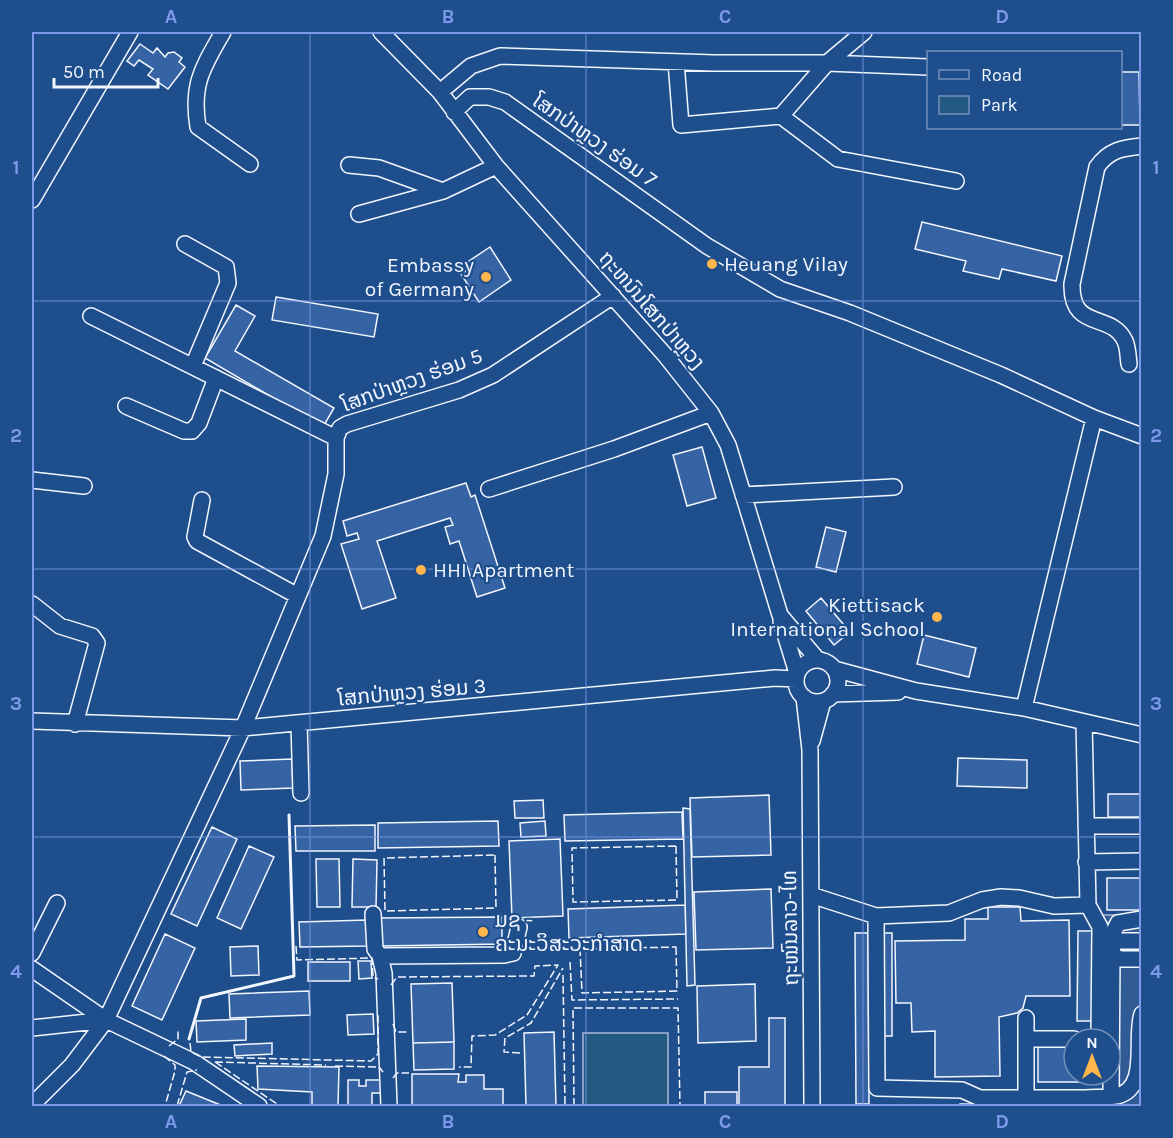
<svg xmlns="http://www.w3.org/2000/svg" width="1173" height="1138" font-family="Karla,'Noto Sans Lao',sans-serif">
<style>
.green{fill:#245a82;stroke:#a8bbd7;stroke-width:1.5}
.parking{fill:#305b95;stroke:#a8bbd7;stroke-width:1.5}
.building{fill:#3563a3;stroke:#f2f6ff;stroke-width:1.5}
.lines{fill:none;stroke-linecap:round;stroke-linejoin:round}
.minor-casing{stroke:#f2f6ff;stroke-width:18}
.minor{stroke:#1f4e8c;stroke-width:15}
.fence{stroke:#f2f6ff;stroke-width:1.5;stroke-dasharray:8 3;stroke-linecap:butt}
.wall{stroke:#f2f6ff;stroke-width:3}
.grid{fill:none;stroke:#7d9aea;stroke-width:1.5;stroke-opacity:0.55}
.poi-dot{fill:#ffb74d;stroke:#1f4e8c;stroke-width:2}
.labels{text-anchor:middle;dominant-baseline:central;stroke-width:4.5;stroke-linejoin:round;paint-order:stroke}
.street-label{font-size:21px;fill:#f2f6ff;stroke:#1f4e8c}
.poi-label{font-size:21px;fill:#f2f6ff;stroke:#1f4e8c;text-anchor:start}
.neatline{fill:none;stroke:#7d9aea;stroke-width:2}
.grid-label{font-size:20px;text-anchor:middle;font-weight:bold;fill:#7d9aea}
</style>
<rect width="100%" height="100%" fill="#1f4e8c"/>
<path class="green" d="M583,1033H668V1106H583Z"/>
<path class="parking" d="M1102,915H1141V1106H1104V1075H1110Z"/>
<path class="building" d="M140,44L153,53L157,48L165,57L168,53L174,52L182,58L179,62L185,67L168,89L148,75L153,69L139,60L134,66L127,61Z
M1120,72H1139L1140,125H1120Z
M922,222L1062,256L1056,281L1002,269L999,279L963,271L966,261L915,249Z
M490,247L511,280L479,302L461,274L470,268L466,263Z
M276,297L378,314L374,337L272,320Z
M236,305L255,316L235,351L334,408L323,427L205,358Z
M702,447L716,498L687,506L673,455Z
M466,483L471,497L475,495L505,588L477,597L459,541L450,544L445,527L453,525L450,518L377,541L396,598L362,609L341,544L359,539L357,533L347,536L343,521Z
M826,527L846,532L836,572L816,567Z
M821,598L850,632L834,645L806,611Z
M924,635L976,648L969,677L917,664Z
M958,758L1027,760V788L957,786Z
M292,759L293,788L241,790L240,761Z
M1108,794H1142V817H1108Z
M769,795L771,855L692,857L690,798Z
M543,800L544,818H515L514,801Z
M683,808L690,809L695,985L687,986Z
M682,812L683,839L565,841L564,815Z
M498,821L499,846L378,848V823Z
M545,821L546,836L521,837L520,823Z
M375,825V851H296L295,826Z
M212,827L237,839L197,926L171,914Z
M560,839L563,916L512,918L509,841Z
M249,846L274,857L241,929L217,918Z
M316,859H339L340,907H317Z
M353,859L377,860L376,907H352Z
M1107,878H1142V910H1107Z
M771,889L773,948L696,950L694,892Z
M685,905L686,934L569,938L568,909Z
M988,907H1020L1021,921L1069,920L1070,996H1026L1023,1008L1017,1013L999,1017L1000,1076L935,1077V1031L912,1032L911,1003H896L895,941L965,940V919H988Z
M502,917V944L380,946L379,918Z
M367,920L368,946L300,947L299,922Z
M1078,931H1097V1021H1077Z
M855,933H868L869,1104H856Z
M880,933H892V1036H881Z
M165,934L195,948L162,1020L132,1006Z
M258,946L259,975L231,976L230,947Z
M358,961H371L372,978L359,979Z
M308,962H350V981H308Z
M452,983L454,1042L413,1043L411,984Z
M755,984L756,1041L698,1043L697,986Z
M309,991L310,1015L230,1018L229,994Z
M373,1014L374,1034L348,1035L347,1015Z
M769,1018H785V1106H739V1067H769Z
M246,1019V1040L197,1042L196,1021Z
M554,1032L556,1106H526L524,1033Z
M454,1042V1069L414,1070L413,1043Z
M272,1043V1054L235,1056L234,1045Z
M1038,1044L1074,1045V1075H1096V1082H1038Z
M257,1066L339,1067L338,1106H312V1092L258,1089Z
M412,1074H459L458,1082H466V1075H484V1089H503V1106H412Z
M348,1080H359V1086H366V1080H381V1093H372V1106H348Z
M186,1091L223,1106H179Z
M705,1092H737V1106H705Z
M960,1104L1071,1105L960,1106Z"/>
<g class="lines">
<g class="minor-casing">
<path id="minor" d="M223,32C203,67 191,84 198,127L250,164
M381,32L440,92L496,166L665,355L711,413L728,445L780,615L818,660
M676,62L681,125L781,116L827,63L928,67
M440,92L471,66L500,56L714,63H827L864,32
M454,112L470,97H489L505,102L707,246L780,289L850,313L1001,375L1094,418L1142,436
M781,116L838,159L956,181
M349,165L379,168L443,191
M32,200L130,32
M359,214L443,191L496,166
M185,244L226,267L228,283L193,366
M91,316L336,438
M1129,364C1128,357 1128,347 1125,341C1111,311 1071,332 1072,284L1097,167C1109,150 1122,148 1142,146
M126,406L184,431H192L199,423L216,378
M32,480L84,486
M489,489L614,449L711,413
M743,495L894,487
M202,500L195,537L197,541L296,595
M32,604L60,626L92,636L97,643L75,724
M781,621L797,673
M796 681a21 21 0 1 1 42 0a21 21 0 1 1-42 0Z
M834,669L916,691L1024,708L1142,735
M833,694L898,692
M804,697L810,750L812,1106
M1024,708L1094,418
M32,721L243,728L775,678L796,679
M1084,722L1088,905L1100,927L1099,1037L1094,1039
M299,723L301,793
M812,741L823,701
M1086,826H1142
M1086,862L1142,861
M811,895L876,916
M1088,905L1054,906L1019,898L1001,897L982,900L949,913L876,916L877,1088L962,1090L980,1098H1084L1091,1106
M373,914L375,949L380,956L384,973L389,1106
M1142,919L1118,923L1114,931L1112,955L1121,959H1142
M1113,941H1142
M32,953L57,903
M380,956L504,955L513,953L519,927
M32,969L106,1020L243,728L323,536L336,474V438L340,428L347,424L459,390L493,375L613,296
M1026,1018V1098
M32,1028L106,1020L194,1062L259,1106
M1026,1039H1074
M1111,1096L1112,955
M1083,1104L1084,1098C1094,1097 1107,1098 1117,1096C1150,1088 1134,1038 1142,1014
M32,1105L72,1065L106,1020"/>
</g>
<use href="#minor" class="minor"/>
<path class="fence" d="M676,846L677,900L573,902L572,848Z
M495,855L496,908L385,911L384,858Z
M296,946L297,960L372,958L373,977L378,979
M676,947L677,991L582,993L580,949Z
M570,962L572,1000L678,999
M563,975L565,1106
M391,985L397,977L534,976L535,966L558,965L527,1015L495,1035L472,1036L471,1067H459
M393,1024L396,1032H408
M190,1043L191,1052L201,1057L371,1061L378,1054V1015
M169,1046L178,1039V1031
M520,1053L504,1052L505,1038L531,1023L563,968
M164,1056L175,1065V1071L165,1106
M215,1062L326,1065
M215,1062L280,1106
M335,1066L379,1067L383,1072
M393,1078L397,1073H409
M73,1105L140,1106
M177,1106L187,1072L197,1070
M522,1106H524
M574,1106L573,1008H678L680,1106"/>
<path class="wall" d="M189,1039L201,998L294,976L289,815"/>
</g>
<path class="grid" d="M310,32V1106M586,32V1106M863,32V1106M32,301H1142M32,569H1142M32,837H1142"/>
<g class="poi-dot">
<circle cx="712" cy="264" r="6"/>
<circle cx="486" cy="277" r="6"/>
<circle cx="421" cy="570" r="6"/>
<circle cx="937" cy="617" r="6"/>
<circle cx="483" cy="932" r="6"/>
</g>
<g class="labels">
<g class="street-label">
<text transform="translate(595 140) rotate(35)">ໂສກປ່າຫຼວງ ຮ່ອມ 7</text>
<text transform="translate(652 310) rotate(49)">ຖະຫນົນໂສກປ່າຫຼວງ</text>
<text transform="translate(412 380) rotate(-20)">ໂສກປ່າຫຼວງ ຮ່ອມ 5</text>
<text transform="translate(412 692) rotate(-5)">ໂສກປ່າຫຼວງ ຮ່ອມ 3</text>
<text transform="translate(790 928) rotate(-91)">ຖະໜົນລາວ-ໄທ</text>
</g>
<g class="poi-label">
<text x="724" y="264">Heuang Vilay</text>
<text x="474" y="265" text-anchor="end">Embassy<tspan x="474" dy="24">of Germany</tspan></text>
<text x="433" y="570">HHI Apartment</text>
<text x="925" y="605" text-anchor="end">Kiettisack<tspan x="925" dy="24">International School</tspan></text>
<text x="495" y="920">ມຊ -<tspan x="495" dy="24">ຄະນະວິສະວະກຳສາດ</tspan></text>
</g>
</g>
<rect width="1173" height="1138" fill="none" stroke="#1f4e8c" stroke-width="66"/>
<rect x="927" y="51" width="195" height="78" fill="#1f4e8c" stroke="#7391ba" stroke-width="1.5"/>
<rect x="939" y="70" width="30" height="9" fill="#1f4e8c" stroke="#7391ba" stroke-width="1.5"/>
<text x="981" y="81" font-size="18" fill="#f2f6ff">Road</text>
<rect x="939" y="96" width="30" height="18" fill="#245a82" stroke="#7391ba" stroke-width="1.5"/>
<text x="981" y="111" font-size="18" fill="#f2f6ff">Park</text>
<g transform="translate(1092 1057)"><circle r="28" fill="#1f4e8c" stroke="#7391ba" stroke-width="1.5"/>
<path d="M0-4.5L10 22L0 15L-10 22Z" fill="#ffb74d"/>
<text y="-9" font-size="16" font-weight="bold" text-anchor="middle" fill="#f2f6ff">N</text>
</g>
<path d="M54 78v9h104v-9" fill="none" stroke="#f2f6ff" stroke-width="3"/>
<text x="63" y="78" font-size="18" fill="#f2f6ff" stroke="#1f4e8c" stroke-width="4.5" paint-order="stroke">50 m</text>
<rect x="33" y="33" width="1107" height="1072" class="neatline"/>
<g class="grid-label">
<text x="171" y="23">A</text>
<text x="448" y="23">B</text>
<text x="725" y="23">C</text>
<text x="1002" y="23">D</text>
<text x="16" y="174">1</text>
<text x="1156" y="174">1</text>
<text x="16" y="442">2</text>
<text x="1156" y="442">2</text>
<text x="16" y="710">3</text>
<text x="1156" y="710">3</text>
<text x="16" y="978">4</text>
<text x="1156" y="978">4</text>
<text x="171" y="1128">A</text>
<text x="448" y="1128">B</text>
<text x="725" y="1128">C</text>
<text x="1002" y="1128">D</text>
</g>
</svg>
